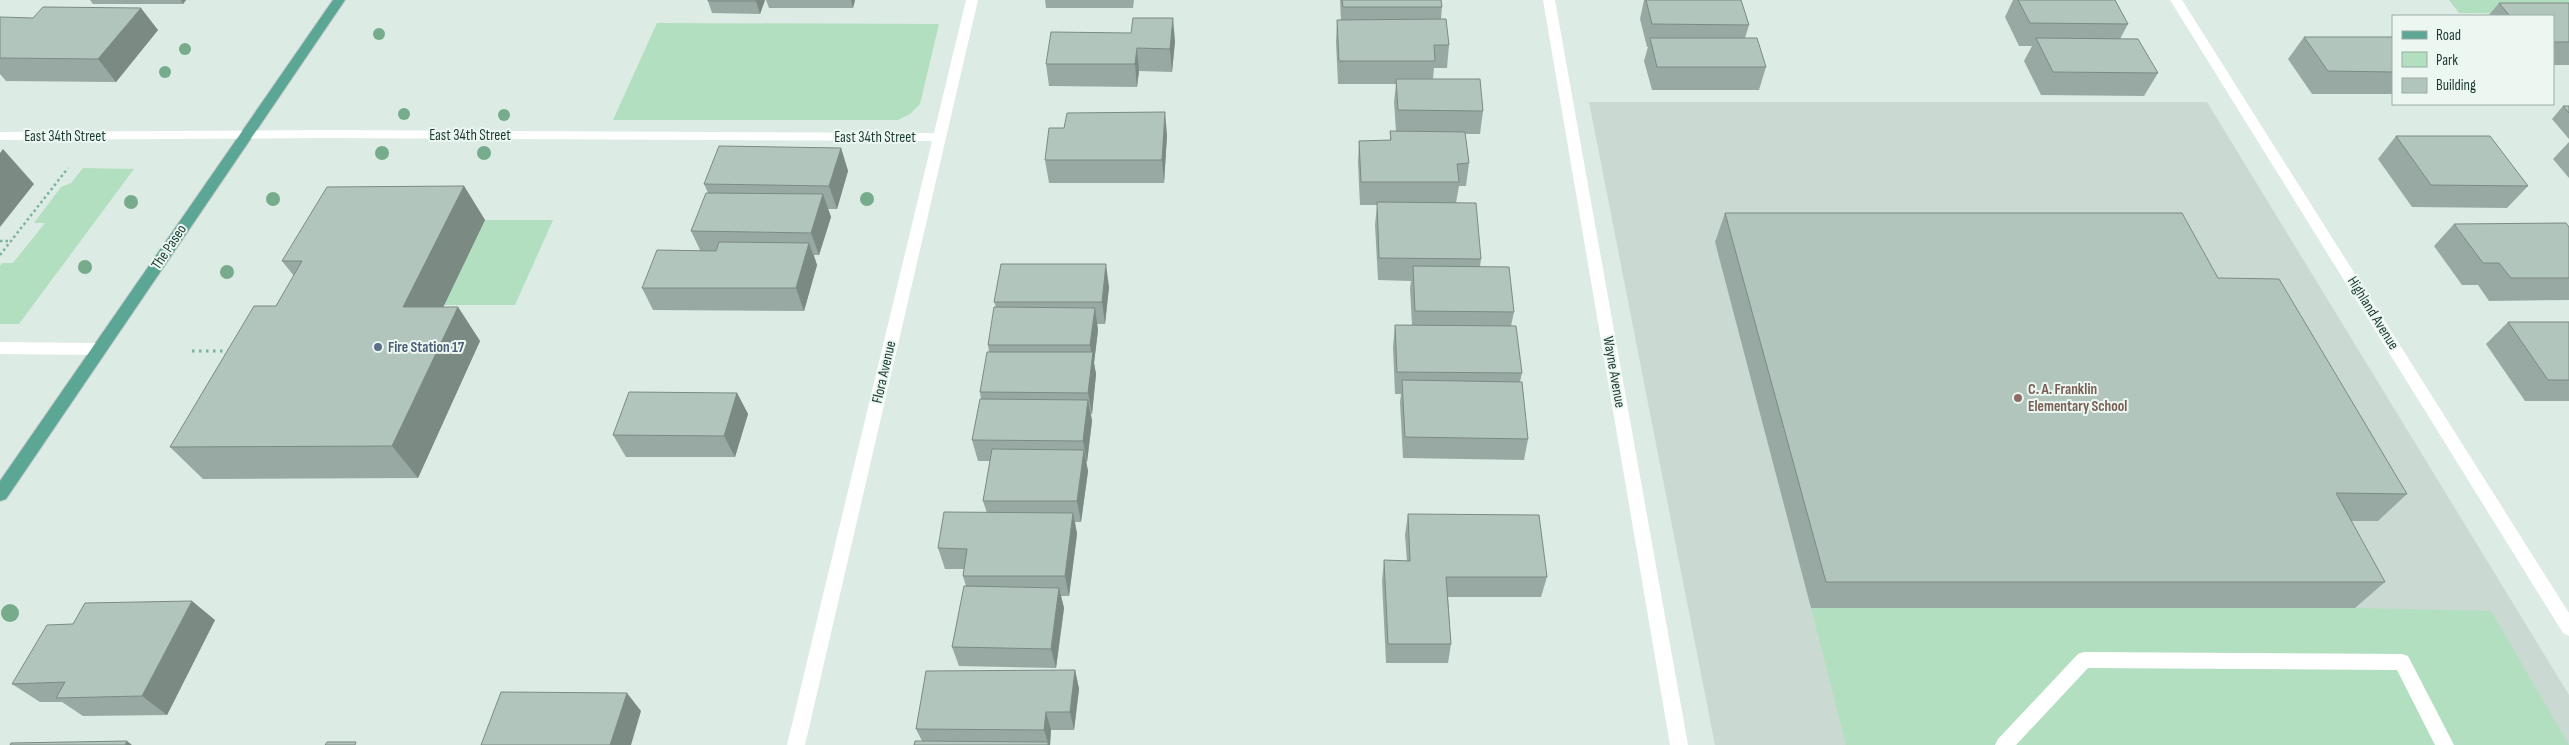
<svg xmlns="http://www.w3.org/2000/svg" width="2569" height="745" font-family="'Sofia Sans Condensed',sans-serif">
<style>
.built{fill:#cadad3}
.green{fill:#b2dfbf}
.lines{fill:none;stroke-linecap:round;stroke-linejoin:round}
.major-casing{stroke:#bfc8c6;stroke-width:2}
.path-far1{stroke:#79b2a1;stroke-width:2.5;stroke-dasharray:2.5 3;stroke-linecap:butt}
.path{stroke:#79b2a1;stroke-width:3;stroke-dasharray:2.5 4.5;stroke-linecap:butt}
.minor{fill:#fff;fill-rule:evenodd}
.major{fill:#5ba694;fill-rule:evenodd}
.tree{fill:#76ab8c}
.wall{fill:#98a9a3}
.shaded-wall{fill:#7c8a84}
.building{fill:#b1c5bd;stroke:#7c8a84}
.service-dot{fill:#5c6f8a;stroke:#edf7f2;stroke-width:2}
.education-dot{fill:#8d6e63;stroke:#edf7f2;stroke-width:2}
.labels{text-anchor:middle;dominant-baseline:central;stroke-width:4;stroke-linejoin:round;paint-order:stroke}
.street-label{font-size:15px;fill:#1c3b33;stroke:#edf7f2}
.service-label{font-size:15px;font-weight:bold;fill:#4e5e75;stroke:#edf7f2;text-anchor:start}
.education-label{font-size:15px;font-weight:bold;fill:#785e54;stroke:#edf7f2;text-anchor:start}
</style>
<rect width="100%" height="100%" fill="#dcebe4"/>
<path class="built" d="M1589,102H2207L2569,695V745H1715Z"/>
<path class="green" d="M2449,0H2569V14L2459,13Z
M657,23L939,24L920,104L910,114L898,120H613Z
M83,168L134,169L19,324H0V266L2,263H13L45,223H34L61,187L71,183Z
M485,220H553L515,305H444Z
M1811,608H2355L2491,611L2569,745H1846Z"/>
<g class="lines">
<g class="major-casing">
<path id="major" d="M333,0H345L6,499L0,501V481Z"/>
</g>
<path class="path-far1" d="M0,241H11
M0,255L68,168"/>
<path class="path" d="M192,351H232"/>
<path class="minor" d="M966,0H978L805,745H787L932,141L329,138L0,140V132L329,130L934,133Z
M1543,0H1555L1688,745H1670Z
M2170,0H2182L2569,613V636L2563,633Z
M0,342L99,343L104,345L106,349L104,353L99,355L0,354Z
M2084,652L2402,654L2408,656L2454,745H2435L2397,670L2088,668L2016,745H1995L1998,739L2078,654Z"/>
<use href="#major" class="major"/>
</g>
<g class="tree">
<circle cx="379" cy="34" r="6"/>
<circle cx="185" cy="49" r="6"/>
<circle cx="165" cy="72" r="6"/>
<circle cx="404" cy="114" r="6"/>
<circle cx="504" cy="115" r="6"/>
<circle cx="382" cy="153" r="7"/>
<circle cx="484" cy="153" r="7"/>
<circle cx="273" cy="199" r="7"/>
<circle cx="867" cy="199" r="7"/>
<circle cx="131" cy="202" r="7"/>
<circle cx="85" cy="267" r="7"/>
<circle cx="227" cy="272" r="7"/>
<circle cx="10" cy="613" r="9"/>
</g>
<path class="wall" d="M90,0H186L183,4H93Z
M708,0H765L760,14L712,13L708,1Z
M766,0H855L853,8H769Z
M1045,0H1134L1133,8H1046Z
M1340,0H1441L1442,7L1441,19L1449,45L1447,68H1434L1433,79L1483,111L1480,134H1465L1469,163L1466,186H1459L1456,203L1481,259L1480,267L1514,312L1511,326L1522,373L1520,382L1528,439L1524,460L1403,458L1400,402L1401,394H1395L1393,347L1395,325H1412L1410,288L1411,281L1378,280L1375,225L1377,205H1360L1358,163L1359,141L1390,140V131H1396L1394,102L1396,84H1338L1336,42L1337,20H1341Z
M1644,0H1741L1749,25L1745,38L1766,67L1759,90H1652L1644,61L1648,47H1647L1640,19Z
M2013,0H2115L2128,24L2120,39L2158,73L2144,96L2041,95L2024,61L2032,46H2019L2005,17Z
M2499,3H2569V65H2553V16H2488Z
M0,17L158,30L116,82L6,81L0,74Z
M1131,33L1175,41L1172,72L1139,71L1137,87L1049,86L1046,64Z
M2304,37H2393V94H2312L2288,59Z
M2563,106H2569V139L2552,119Z
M1167,135L1164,183H1049L1045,160Z
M2396,136L2528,186L2507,208L2412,207L2378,159Z
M2569,142V178L2553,159Z
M841,148L848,171L837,209H828L831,217L819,255H814L817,265L804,311L653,310L642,288L700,250L691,231L708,193L704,184Z
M464,186L485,220L443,307H458L480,341L418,478L203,479L170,447L276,306L294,276L282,261Z
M1725,213L2218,278L2407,494L2378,521H2351L2385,582L2355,608H1811L1715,242Z
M2454,224L2569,227V300L2489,301L2478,285H2462L2434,246Z
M1109,287L1105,324H1097L1098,330L1094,363L1096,374L1092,414H1091L1092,421L1087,462H1086L1088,471L1081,522H1075L1077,534L1069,596H1061L1064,608L1056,668L959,666L952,647L966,586L963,576L964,569H945L938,548L987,513L983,501L990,461H978L972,440L981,399L980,392L989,352L988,345L996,307L994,302Z
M2508,322H2569V401H2525L2486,344Z
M737,393L748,414L735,457H626L613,435Z
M1408,514L1547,577L1541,597H1448L1451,644L1448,663H1386L1382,581L1384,560L1407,561L1405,535Z
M215,620L167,715L83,716L62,702H40L12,684Z
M1075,670L1079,689L1074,730H1051L1050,745L922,741L916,729Z"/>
<path class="shaded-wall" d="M181,0H186L183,4Z
M756,0H765L760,14L756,1Z
M851,0H855L853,8Z
M141,8L158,30L116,82L98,59Z
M1173,18L1175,41L1172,72L1170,49Z
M1137,48L1139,71L1137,87L1135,64Z
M1165,112L1167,135L1164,183L1162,160Z
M841,148L848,171L837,209L829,186Z
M3,149L34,184L0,227V153Z
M464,186L485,220L427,341L403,307Z
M823,194L831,217L819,255L811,233Z
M809,243L817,265L804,311L796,288Z
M1106,264L1109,287L1105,324L1102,302Z
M458,307L480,341L418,478L392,446Z
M1095,308L1098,330L1094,363L1096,374L1092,414L1088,393L1092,356L1090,345Z
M737,393L748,414L735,457L724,436Z
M1088,400L1092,421L1087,462L1083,441Z
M1084,450L1088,471L1081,522L1077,501Z
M1073,513L1077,534L1069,596L1065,576Z
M1059,588L1064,608L1056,668L1051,649Z
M192,601L215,620L167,715L142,696Z
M1075,670L1079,689L1074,730L1070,712Z
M627,693L641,711L631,745H610Z
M1046,712L1051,730L1050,745H1048V743L1044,730Z
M127,741L132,745H125Z"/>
<path class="building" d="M708,0H756V1H708Z
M1342,0H1441L1442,7H1343Z
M1646,0H1741L1749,25L1652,24Z
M2018,0H2115L2128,24L2030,23Z
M2499,3H2569V42H2553V16H2510Z
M43,7L141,8L98,59L0,58V17L33,18Z
M1133,18H1173L1170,49L1137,48L1135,64H1046L1051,32L1131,33Z
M1446,19L1449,45H1434L1435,61H1339L1337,20Z
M2304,37H2393V72L2328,71Z
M1650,38H1757L1766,67H1657Z
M2036,38L2138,39L2158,73L2053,72Z
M1396,79H1480L1483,111L1398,110Z
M2563,106H2569V113Z
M1165,112L1162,160H1045L1049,128H1064L1067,113Z
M1390,131L1465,132L1469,163L1457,164L1459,182H1361L1359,141L1391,140Z
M2396,136H2490L2528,186L2431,185Z
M719,146L841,148L829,186L704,184Z
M464,186L403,307H458L392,446L170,447L254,306H276L302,261H282L327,187Z
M706,193L823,194L811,233L691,231Z
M1377,202L1476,203L1481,259L1379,258Z
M1725,213H2182L2218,278L2279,279L2407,494L2336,493L2385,582H1826Z
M2566,223L2569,227V278H2511L2499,263H2483L2454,224Z
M719,242L809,243L796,288H642L657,250L716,251Z
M1001,264H1106L1102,302H994Z
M1413,266L1509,267L1514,312L1415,311Z
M994,307L1095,308L1090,345H988Z
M2508,322H2569V380H2548Z
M1395,325L1516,326L1522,373L1397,372Z
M987,352H1093L1088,393L980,392Z
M1402,380L1522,382L1528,439L1405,437Z
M629,392L737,393L724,436L613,435Z
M980,399L1088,400L1083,441L972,440Z
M992,449L1084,450L1077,501H983Z
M944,512L1073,513L1065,576H963L967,549L938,548Z
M1408,514L1539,515L1547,577H1446L1451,644H1388L1384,560L1410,561Z
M964,586L1059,588L1051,649L952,647Z
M192,601L142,696L56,698L65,682L12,684L47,625L73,624L85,603Z
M1075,670L1070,712H1046L1044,730L916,729L926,671Z
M501,692L627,693L610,745H481Z
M127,741L125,745H10L11,743Z
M915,741L1048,742V745H914Z
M327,742H356L355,745H325Z"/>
<circle class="service-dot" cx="378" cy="347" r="5"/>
<circle class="education-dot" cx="2018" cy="398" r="5"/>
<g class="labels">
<g class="street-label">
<text x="470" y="135">East 34th Street</text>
<text x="65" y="136">East 34th Street</text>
<text x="875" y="137">East 34th Street</text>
<text transform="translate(169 247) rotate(-56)">The Paseo</text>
<text transform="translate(2373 313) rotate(58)">Highland Avenue</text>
<text transform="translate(884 372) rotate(-77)">Flora Avenue</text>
<text transform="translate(1614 372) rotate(80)">Wayne Avenue</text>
</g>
<g class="service-label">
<text x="388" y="347">Fire Station 17</text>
</g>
<g class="education-label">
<text x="2028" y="389">C. A. Franklin<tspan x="2028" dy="17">Elementary School</tspan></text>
</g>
</g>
<rect x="2392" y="15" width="162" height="90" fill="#edf7f2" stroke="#99aca6"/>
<rect x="2402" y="31" width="25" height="8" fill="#5ba694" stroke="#99aca6"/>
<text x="2436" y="40" font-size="15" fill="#1c3b33">Road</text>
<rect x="2402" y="52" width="25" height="15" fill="#b2dfbf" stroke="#99aca6"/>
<text x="2436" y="65" font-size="15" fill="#1c3b33">Park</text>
<rect x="2402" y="78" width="25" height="15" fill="#b1c5bd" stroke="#99aca6"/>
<text x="2436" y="90" font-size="15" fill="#1c3b33">Building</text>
</svg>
